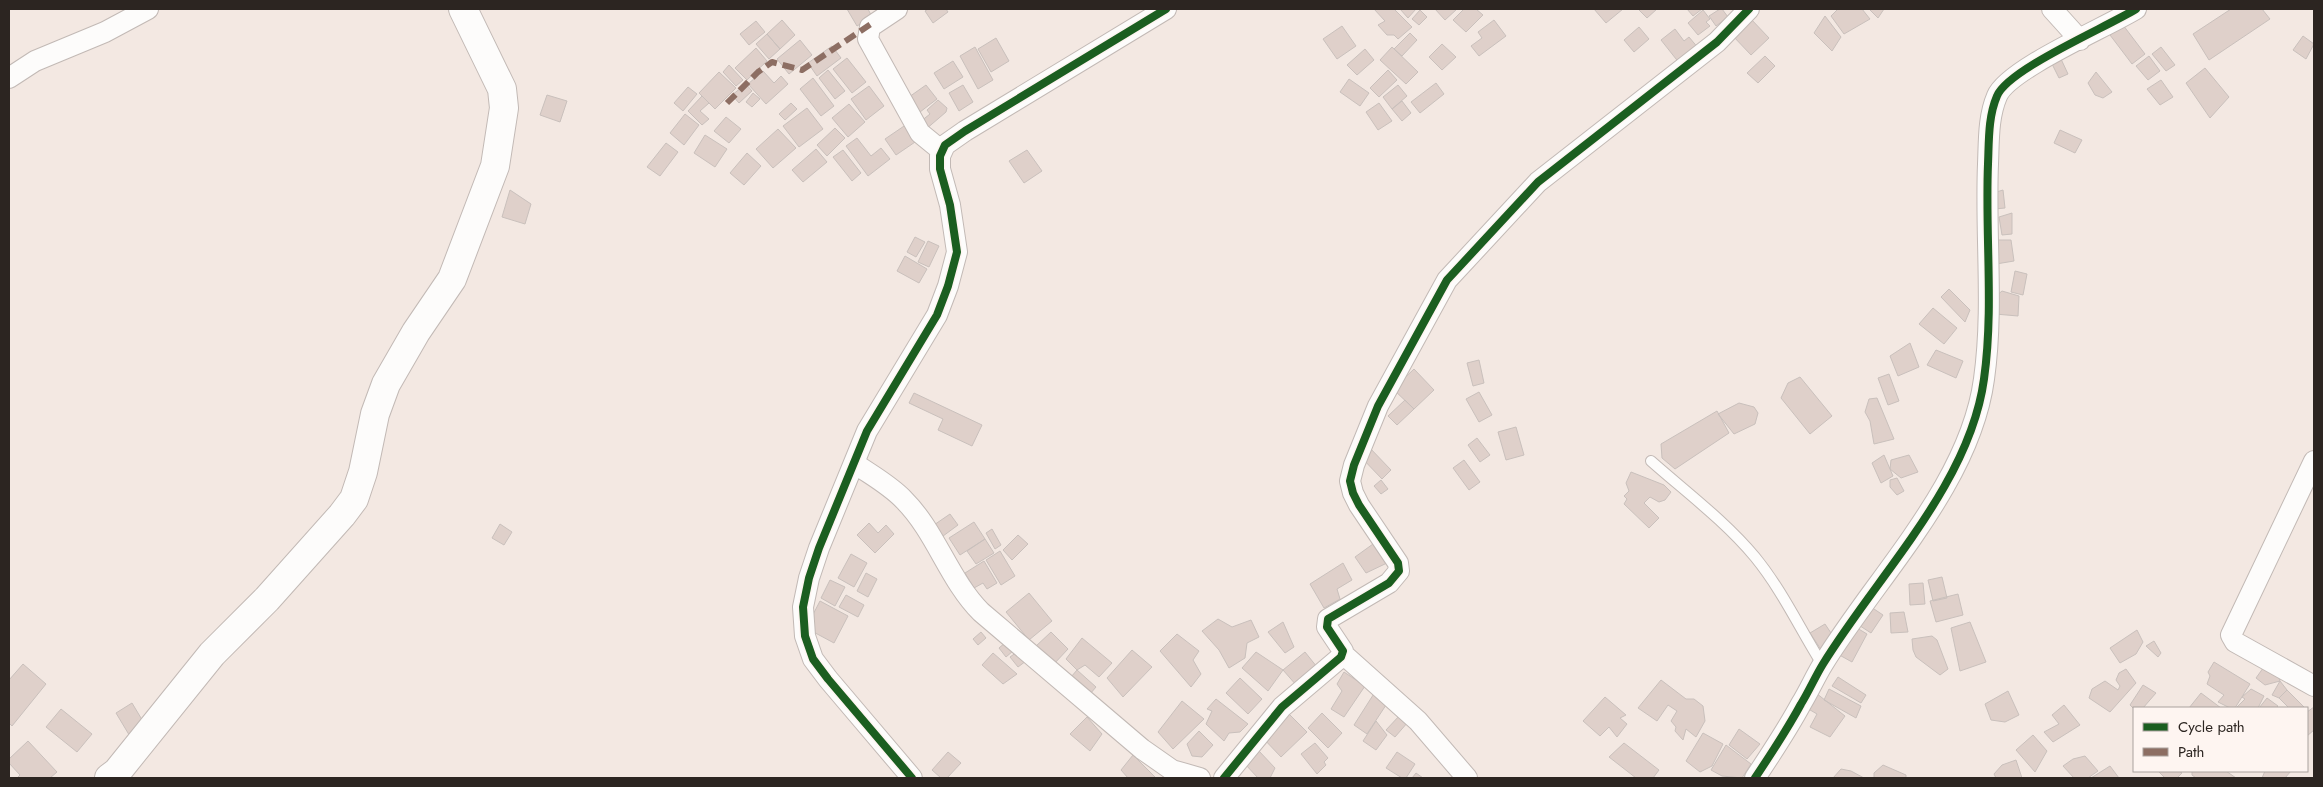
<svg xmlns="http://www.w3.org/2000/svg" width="2323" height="787" viewBox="0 0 2323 787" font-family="Jost,sans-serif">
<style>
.building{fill:#dfd0ca;stroke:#c9c0bc}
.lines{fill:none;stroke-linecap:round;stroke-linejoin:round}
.lane-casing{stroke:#c2b9b5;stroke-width:12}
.street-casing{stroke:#c2b9b5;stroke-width:22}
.secondary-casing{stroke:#c2b9b5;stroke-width:30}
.lane{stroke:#fdfcfb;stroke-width:10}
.street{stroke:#fdfcfb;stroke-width:20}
.secondary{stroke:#fdfcfb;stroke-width:28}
.quiet{stroke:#8d6e63;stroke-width:6;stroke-dasharray:12 6;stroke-linecap:butt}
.cycleway-casing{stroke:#fef5f1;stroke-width:11}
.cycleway{stroke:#1b5e20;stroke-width:8}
</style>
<rect width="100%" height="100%" fill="#f3e8e2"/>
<!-- building -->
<path class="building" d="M847,9H868L872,17L857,26Z
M928,9H946L948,12L933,23L925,11Z
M1374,9H1394L1412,27L1398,39L1394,35H1387L1378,25L1385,21Z
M1400,9H1416L1408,18Z
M1435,9H1457L1445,20Z
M1464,9H1476L1483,15L1466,32L1453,20Z
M1594,9H1623L1606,23Z
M1638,9H1657L1647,18Z
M1687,9H1702L1693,16Z
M1720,9H1722L1728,17L1716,26L1709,16Z
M1838,9H1862L1870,19L1844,34L1831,16Z
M1869,9H1884L1878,18Z
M2231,9H2262L2270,19L2209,60L2193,34Z
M1420,10L1427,17L1419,25L1412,19Z
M1703,10L1710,19L1706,22L1710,26L1698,35L1688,23Z
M1825,16L1841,37L1832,51L1814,33Z
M1750,18L1769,38L1751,55L1732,35Z
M782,20L795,35L780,49L767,34Z
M1494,20L1506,36L1479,56L1471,46L1482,38L1478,32Z
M756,21L765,32L749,45L740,34Z
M2123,25L2145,54L2132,64L2110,35Z
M1342,26L1356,46L1337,59L1323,39Z
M1639,27L1649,39L1634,52L1624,40Z
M1675,29L1684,41L1689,37L1699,49L1680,64L1661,40Z
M1410,33L1417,40L1402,56L1394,49Z
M767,34L780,49L769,59L756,44Z
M2303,36L2314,44L2306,59L2293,50Z
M996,38L1009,61L991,72L978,49Z
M800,40L812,55L789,74L777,59Z
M1442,44L1456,57L1442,70L1429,57Z
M832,46L841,58L817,76L808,63Z
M975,47L993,80L978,89L960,56Z
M1392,47L1418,72L1406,84L1380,60Z
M2161,47L2175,65L2166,71L2152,54Z
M756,48L767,61L747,80L735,68Z
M1365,49L1374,60L1357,75L1347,65Z
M1765,56L1775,66L1758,83L1747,73Z
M2149,56L2160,71L2148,80L2136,66Z
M847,58L866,82L852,93L833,69Z
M2061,59L2068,74L2059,78L2052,64Z
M953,61L963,77L944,89L934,73Z
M729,65L743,80L736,86L723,72Z
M2205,68L2229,97L2210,118L2186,83Z
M828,70L845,91L835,99L819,78Z
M1388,70L1397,80L1379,97L1370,88Z
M763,71L774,83L781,76L788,84L766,104L748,84Z
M719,72L736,88L715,109L699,93Z
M2096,72L2112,92L2103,98L2095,95L2088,83Z
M813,78L834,106L821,116L800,89Z
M1349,79L1369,93L1360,106L1340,92Z
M2161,80L2173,97L2160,105L2147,89Z
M1436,83L1444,94L1420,113L1411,102Z
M746,84L752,91L739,103L732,95Z
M926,85L937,99L920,112L909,97Z
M963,85L973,102L959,111L949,93Z
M1398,85L1407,96L1392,109L1383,97Z
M869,86L884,106L866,120L851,99Z
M688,87L697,94L683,111L674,103Z
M753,93L760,99L752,107L746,102Z
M547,95L567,101L560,122L540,115Z
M702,96L709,103L700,111L709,119L702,125L688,111Z
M938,100L947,108L946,112L925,130L920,122L930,114L927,110Z
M1402,101L1411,113L1402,121L1392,109Z
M791,103L797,109L785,120L779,114Z
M1379,103L1392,121L1378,130L1366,112Z
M849,104L865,122L848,137L832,118Z
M807,108L823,129L799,147L783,126Z
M685,114L699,125L684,145L670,133Z
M726,117L741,129L729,143L714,131Z
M910,122L921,138L896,155L885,139Z
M835,128L845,138L827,156L817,145Z
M778,129L796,148L773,168L756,149Z
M2060,130L2082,140L2075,153L2054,143Z
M705,135L727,149L715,167L694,153Z
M857,138L871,156L881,148L890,159L868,176L846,146Z
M666,143L678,152L660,176L647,167Z
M816,149L827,162L803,182L792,170Z
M843,150L861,173L852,181L833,157Z
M1027,150L1042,171L1024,183L1009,161Z
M747,153L761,166L744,185L730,173Z
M510,190L531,204L525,224L502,217Z
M2003,190L2005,208L1994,209L1993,193Z
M2012,213V234L2002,235L1999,217Z
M915,237L925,242L916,257L907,252Z
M1995,240H2011L2014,261L1996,264Z
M928,241L939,246L929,267L918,262Z
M905,256L927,269L919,283L897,271Z
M2015,271L2027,274L2023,295L2011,292Z
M1949,289L1970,310L1965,322L1941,297Z
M2002,291L2019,296L2018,316L1995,314L1996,296Z
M1933,308L1957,328L1944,344L1919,324Z
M1910,343L1919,367L1898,376L1890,356Z
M1936,350L1963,361L1956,378L1927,365Z
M1479,360L1484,383L1473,386L1467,363Z
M1414,369L1434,390L1414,409L1393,389Z
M1889,374L1899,401L1888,405L1878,378Z
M1800,377L1832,416L1810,434L1781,398L1788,383Z
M1479,392L1492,415L1479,422L1466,399Z
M914,393L982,425L972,446L938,430L943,419L909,403Z
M1877,398L1894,439L1874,444L1870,421L1865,412L1869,399Z
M1405,400L1414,409L1397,425L1388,416Z
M1739,403L1754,407L1758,413L1755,424L1734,434L1718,414Z
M1717,411L1729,433L1675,469L1662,458L1661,444Z
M1516,427L1524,455L1506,460L1498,432Z
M1477,438L1490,455L1480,462L1468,445Z
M1368,446L1391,470L1382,479L1359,455Z
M1884,455L1893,476L1881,483L1872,463Z
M1909,455L1918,472L1901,478L1890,469L1891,460Z
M1464,460L1480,482L1469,490L1453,468Z
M1631,472L1664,485L1671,492L1665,500L1659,502L1650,497L1644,503L1659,518L1649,528L1624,504L1627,499L1624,496L1629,491L1626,483Z
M1897,478L1904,491L1897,495L1890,487V480Z
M1381,480L1388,489L1381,494L1374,486Z
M950,514L958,525L939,539L931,527Z
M974,522L985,539L960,555L949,538Z
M869,523L878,533L886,525L894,534L875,553L857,535Z
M500,524L512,532L504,545L492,538Z
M992,529L1001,545L995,549L986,533Z
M1018,535L1028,544L1012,560L1003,550Z
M985,539L994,553L976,564L967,551Z
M1373,544L1387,563L1366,573L1355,557Z
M1000,551L1015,576L1001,585L986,560Z
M851,554L867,563L854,587L838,578Z
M984,561L997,583L987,589L983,583L974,588L965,573Z
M1343,563L1352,580L1337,589L1340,599L1324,608L1310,584Z
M866,573L877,579L868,597L857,591Z
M1942,577L1947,598L1933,601L1928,580Z
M830,580L845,587L835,606L821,598Z
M1923,583L1925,604L1910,605L1909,584Z
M1029,593L1052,621L1029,640L1006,612Z
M1958,594L1963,615L1936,622L1930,601Z
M846,595L864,605L858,617L839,607Z
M820,601L848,616L834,643L806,628Z
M1868,605L1883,615L1871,633L1854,622Z
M1904,612L1908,632L1891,633L1890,613Z
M1218,619L1232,627L1251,620L1259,637L1247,643L1245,658L1229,668L1219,650L1202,631Z
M1283,622L1294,647L1285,653L1268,632Z
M1970,622L1986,662L1960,671L1951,628Z
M1825,624L1833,636L1822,651L1810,633Z
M1852,625L1867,634L1852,662L1834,652Z
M2137,630L2143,642L2136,654L2120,663L2110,648Z
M981,632L986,638L978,645L973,639Z
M1051,632L1068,649L1053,665L1035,647Z
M1177,634L1199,651L1193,660L1201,674L1191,687L1160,651Z
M1932,636L1937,640L1948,669L1940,675L1916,657L1913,650L1912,639Z
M1082,638L1112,663L1099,677L1085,665L1077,670L1066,659Z
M2154,641L2161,653L2158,657L2146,646Z
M1006,642L1013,651L1006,657L999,648Z
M1132,650L1152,667L1123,697L1107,678Z
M1017,652L1026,661L1018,667L1010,657Z
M1256,652L1283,670L1268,691L1242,668Z
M1305,652L1317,667L1297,686L1283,670Z
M993,653L1017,674L1003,684L982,665Z
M2214,662L2250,684L2235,708H2230L2218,702L2224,695L2207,684L2210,676L2208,672Z
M23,664L46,684L12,726L9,723V680Z
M2266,664L2277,673L2280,681L2265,685L2256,678Z
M2126,669L2136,683L2110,712L2089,698L2092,689L2105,681L2118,690L2120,686L2116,680L2119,673Z
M1077,670L1096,687L1084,701L1065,684Z
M1344,672L1365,686L1344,717L1331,709L1342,691L1337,684Z
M1838,677L1866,695L1861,703L1832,686Z
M1240,678L1262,699L1248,714L1226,693Z
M1661,680L1686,699H1694L1703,706L1705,721L1696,737L1686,729L1683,740L1675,731L1676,727L1671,721L1677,711L1668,705L1657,721L1638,708Z
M2280,681L2287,690L2279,698L2272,695Z
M2143,685L2156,693L2143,708L2134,709L2130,705Z
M1829,689L1861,706L1856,718L1824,700Z
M2251,689L2264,696L2258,708H2236L2245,699L2242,697Z
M2287,690L2305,708H2289L2279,698Z
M2008,691L2019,715L2005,722L1991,720L1985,704Z
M1375,692L1388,702L1367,734L1354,725Z
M1816,693L1845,716L1830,737L1810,727L1817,714L1805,707Z
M2201,693L2221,708H2189Z
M1605,697L1626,715L1620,718L1627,724L1617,737L1609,727L1600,736L1583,721Z
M2267,698L2278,706L2276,708H2259Z
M1216,699L1248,724L1240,732L1229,733L1224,741L1206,724L1212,711L1207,709Z
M1182,701L1204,719L1173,749L1158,732Z
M132,703L147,728L131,738L116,713Z
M2064,705L2080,725L2053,742L2044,732L2059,724L2052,715Z
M2314,707V730L2307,736V712Z
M61,709L92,734L77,752L46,727Z
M1286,711L1307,732L1281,757L1261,736Z
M1322,713L1342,733L1328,748L1308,728Z
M1400,715L1408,722L1395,737L1386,730Z
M1087,717L1102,734L1090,751L1070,734Z
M1376,721L1387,735L1376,750L1363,741Z
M1739,729L1760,744L1747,759L1729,745Z
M1199,731L1213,745L1202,757L1192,756L1187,744Z
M1703,733L1723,744L1712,766L1700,772L1686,761Z
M2033,735L2047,751L2035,772L2016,750Z
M28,741L57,772L50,778H17L20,775L9,763V759Z
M1315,743L1328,758L1324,762L1326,765L1317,774L1301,754Z
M1624,743L1659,770L1653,778H1636L1609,757Z
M1726,745L1751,764L1742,778L1722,776L1711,770Z
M1259,751L1275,768L1270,778H1258L1245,764Z
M948,752L961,763L947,778H941L932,770Z
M1397,752L1415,764L1406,778H1402L1386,768Z
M1133,755L1156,778H1128L1121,770Z
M2085,756L2098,771L2088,778H2074L2063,766L2073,759Z
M2016,760L2022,778H1996L1994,774L2002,765Z
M1883,765L1906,775V778H1874V773Z
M2110,766L2119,778H2091Z
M1841,769L1851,771L1864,778H1833Z
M2158,771H2179L2182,773L2177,778H2165Z
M2192,771H2226L2236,778H2196L2192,775Z
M2265,771H2291L2285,778H2262Z
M1416,773L1423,778H1412Z"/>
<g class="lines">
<defs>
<path id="lane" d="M1651,461C1686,492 1725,521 1755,557C1782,590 1800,629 1822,664"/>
<path id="street" d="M897,9L870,27L868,39L920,133L942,151
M2052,9L2080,40
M9,78L35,61L105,32L148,9
M2314,461L2231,635L2235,642L2314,686
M854,463C871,475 890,485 904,500C936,532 949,580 981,612L1142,749L1172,770L1200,778
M1343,654L1418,721L1467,778
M912,778L828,679L813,659L805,636L803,607L809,578L819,548L867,431L937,315L948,286L957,252L950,205L940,169V156L945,145L965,131L1166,9
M1224,778L1282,707L1341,657L1343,651L1327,627L1328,619L1389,583L1399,571L1398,563L1359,505L1353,493L1350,481L1354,465L1378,406L1447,280L1538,182L1717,42L1749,9
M1755,778C1771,754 1787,730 1801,704C1809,691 1815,677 1823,664C1877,576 1970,484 1984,379C1994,308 1985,235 1988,164C1989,141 1988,117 1997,96C2008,69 2107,27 2136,9"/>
<path id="secondary" d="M109,778L117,772L212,654L267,599L342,515L354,499L363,472L375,414L386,384L416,332L452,279L495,166L504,108L502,89L463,9"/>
</defs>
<!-- lane casing -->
<use href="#lane" class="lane-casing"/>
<!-- street casing -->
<use href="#street" class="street-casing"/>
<!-- secondary casing -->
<use href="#secondary" class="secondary-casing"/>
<!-- lane -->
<use href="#lane" class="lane"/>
<!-- street -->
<use href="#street" class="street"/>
<!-- secondary -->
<use href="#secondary" class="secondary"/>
<!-- quiet -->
<path class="quiet" d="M727,103L758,72L772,62L802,70L874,22"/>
<defs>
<path id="cycleway" d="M912,778L828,679L813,659L805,636L803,607L809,578L819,548L867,431L937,315L948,286L957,252L950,205L940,169V156L945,145L965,131L1166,9
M1224,778L1282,707L1341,657L1343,651L1327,627L1328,619L1389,583L1399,571L1398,563L1359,505L1353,493L1350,481L1354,465L1378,406L1447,280L1538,182L1717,42L1749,9
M1755,778C1771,754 1787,730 1801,704C1809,691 1815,677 1823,664C1877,576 1970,484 1984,379C1994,308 1985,235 1988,164C1989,141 1988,117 1997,96C2008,69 2107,27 2136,9"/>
</defs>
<!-- cycleway casing -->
<use href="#cycleway" class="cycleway-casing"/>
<!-- cycleway -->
<use href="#cycleway" class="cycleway"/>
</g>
<!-- border -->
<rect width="2323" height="787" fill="none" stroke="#2c2521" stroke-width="20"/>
<!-- legend -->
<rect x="2133" y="707" width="175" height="65" fill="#fef5f1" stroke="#aaa29e"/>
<rect x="2143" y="723" width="25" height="8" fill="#1b5e20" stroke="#aaa29e"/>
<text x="2178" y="732" font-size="15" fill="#2c2521">Cycle path</text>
<rect x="2143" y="748" width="25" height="8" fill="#8d6e63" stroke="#aaa29e"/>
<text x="2178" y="757" font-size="15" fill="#2c2521">Path</text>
</svg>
